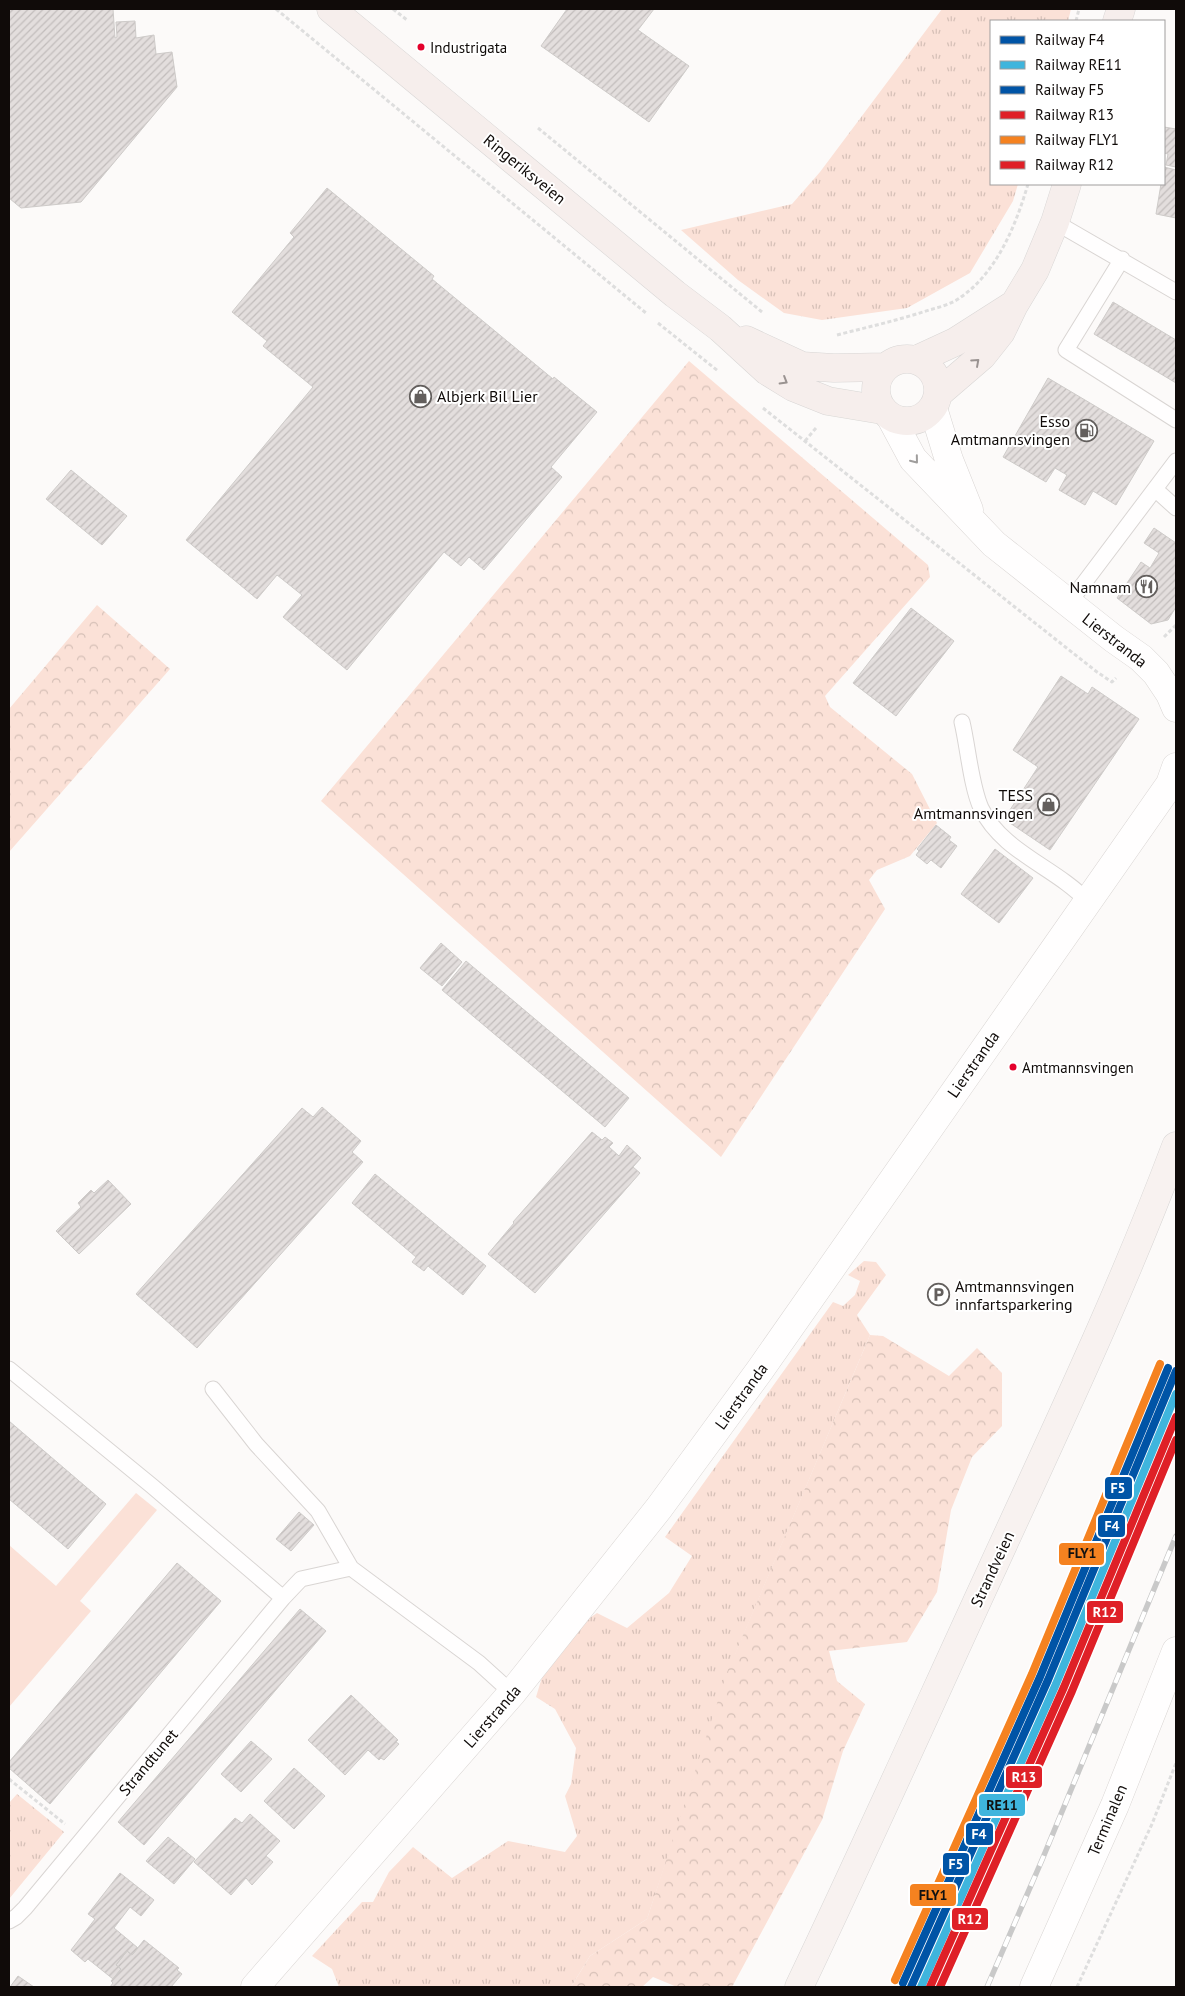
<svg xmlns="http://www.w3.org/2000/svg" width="1185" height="1996" viewBox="0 0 1185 1996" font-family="'PT Sans',sans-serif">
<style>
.grass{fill:url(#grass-tufts)}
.forest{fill:url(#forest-crowns)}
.park{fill:#fbe1d7}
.building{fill:url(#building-hatch);stroke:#cecbc9}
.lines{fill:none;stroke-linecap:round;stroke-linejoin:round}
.service-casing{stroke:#d9d5d3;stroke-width:17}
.minor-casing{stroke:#d9d5d3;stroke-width:29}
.primary-casing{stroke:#d8d6d5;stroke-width:29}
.trunk-casing{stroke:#d8d6d5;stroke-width:29}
.path{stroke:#dedede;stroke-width:3;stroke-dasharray:4 2.5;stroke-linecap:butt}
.service{stroke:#fffefe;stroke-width:15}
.minor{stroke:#fffefe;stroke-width:28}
.primary{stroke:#f8f2f0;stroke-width:28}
.trunk{stroke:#f6eeec;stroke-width:28}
.rail-casing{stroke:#c9c9c9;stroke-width:5.5}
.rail{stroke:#fff;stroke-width:4;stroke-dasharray:11;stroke-linecap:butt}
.rail-1-casing{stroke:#fff;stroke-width:11}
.rail-2-casing{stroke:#fff;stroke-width:11}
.rail-3-casing{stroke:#fff;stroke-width:11}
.rail-4-casing{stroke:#fff;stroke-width:11}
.rail-5-casing{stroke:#fff;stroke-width:11}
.rail-6-casing{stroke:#fff;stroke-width:11}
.rail-1{stroke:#0054a6;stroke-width:8}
.rail-2{stroke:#3fb5dd;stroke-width:8}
.rail-3{stroke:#0054a6;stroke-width:8}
.rail-4{stroke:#df2027;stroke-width:8}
.rail-5{stroke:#f58220;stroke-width:8}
.rail-6{stroke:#df2027;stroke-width:8}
.oneway{stroke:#9a9391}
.oneway2{stroke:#9f9d9c}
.bus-dot{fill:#e4002b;stroke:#fff;stroke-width:2}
.labels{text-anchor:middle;stroke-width:4;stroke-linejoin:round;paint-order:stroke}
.bus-label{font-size:15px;fill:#100b09;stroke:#fff;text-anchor:start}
.street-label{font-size:16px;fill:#100b09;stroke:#fff}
.poi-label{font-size:16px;fill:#100b09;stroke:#fff;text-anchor:end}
.line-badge{stroke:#fff;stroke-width:2}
.badge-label{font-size:14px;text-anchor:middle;font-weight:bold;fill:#fff}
.pale-badge-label{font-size:14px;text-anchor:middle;font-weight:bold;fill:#111}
</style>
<defs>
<pattern id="grass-tufts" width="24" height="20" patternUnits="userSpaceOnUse" patternTransform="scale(1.25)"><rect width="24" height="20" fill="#fbe1d7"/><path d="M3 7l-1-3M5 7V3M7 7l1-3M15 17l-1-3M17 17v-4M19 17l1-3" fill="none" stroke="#d6c0b7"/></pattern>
<pattern id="forest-crowns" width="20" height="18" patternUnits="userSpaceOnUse" patternTransform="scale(1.25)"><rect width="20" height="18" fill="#fbe1d7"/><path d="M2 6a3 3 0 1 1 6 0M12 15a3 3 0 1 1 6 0" fill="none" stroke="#d6c0b7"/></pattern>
<pattern id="building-hatch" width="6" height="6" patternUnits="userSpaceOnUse" patternTransform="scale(1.25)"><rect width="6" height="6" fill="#e3dedd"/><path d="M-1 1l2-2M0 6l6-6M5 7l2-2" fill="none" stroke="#c2bdbc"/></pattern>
</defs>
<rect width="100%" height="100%" fill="#fcfaf9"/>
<!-- grass -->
<path class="grass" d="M942,9H1071L1068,21H991V184H1018L1013,201L970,273L907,308L822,320L784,313L738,280L681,230L792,204L820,172Z
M864,1261L876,1262L886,1275L857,1315L870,1335L735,1655L647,1919L590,1956L571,1987H339L332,1969L312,1956L362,1902H373L389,1872L413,1847L452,1878L508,1841L565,1852L577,1836L565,1796L571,1784L576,1748L555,1709L536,1697L547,1661L576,1627L597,1613L627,1628L669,1593L692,1556L665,1537L833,1302L843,1306L855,1295L860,1281L848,1275Z
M17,1794L64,1832L9,1899V1803Z"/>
<!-- forest -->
<path class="forest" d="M689,361L928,565L930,577L825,696L830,707L912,774L937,823L910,856L877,870L869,880L885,909L721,1157L321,801Z
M97,605L170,669L9,852V709Z
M870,1335L883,1336L949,1376L977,1348L1002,1373V1426L972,1457L951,1510L937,1592L907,1642L829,1651L837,1681L865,1704L843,1751L822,1820L732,1987H677L653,1977L642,1987H571L590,1956L647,1919L734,1651L735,1654Z"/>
<!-- park -->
<path class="park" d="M136,1493L157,1510L80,1601L91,1611L9,1707V1545L56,1586Z"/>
<!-- building -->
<path class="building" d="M9,9H113L115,38L117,37L116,22L135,21L136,38L154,35L156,54L172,52L177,87L81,202L21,208L9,198Z
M567,9H654L638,30L689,66L649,122L541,46Z
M1164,127L1176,129V167L1166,165L1168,154L1164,153Z
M1164,167L1176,170V218L1156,214L1161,184H1164Z
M327,188L434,276L432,279L553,379L554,377L597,412L551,467L562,477L484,570L469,557L461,566L444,552L347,670L283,617L302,595L277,575L257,599L186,540L313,387L263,346L267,341L232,312L294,237L290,233Z
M1113,302L1176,340V383L1094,334Z
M1048,378L1154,441L1116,505L1093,491L1085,505L1059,490L1067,475L1055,468L1046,482L1003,457Z
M71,470L127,516L102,545L46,499Z
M1154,528L1176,543V607L1168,620L1151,624L1117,598L1141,562L1150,568L1159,553L1144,543Z
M911,608L954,641L896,716L853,683Z
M1061,676L1088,694L1092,687L1139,719L1050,850L1004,819L1038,767L1013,750Z
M936,825L951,837L949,840L957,846L941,868L931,860L927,864L916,855L919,851L917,849Z
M995,849L1033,878L999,923L961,894Z
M441,943L462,962L442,986L420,968Z
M466,961L629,1098L605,1127L442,990Z
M322,1107L361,1141L352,1152L363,1162L197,1348L136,1294L302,1108L313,1117Z
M592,1132L602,1140L605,1137L613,1143L609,1147L619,1156L627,1145L641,1158L633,1167L640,1173L535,1293L488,1254L514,1223L513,1222Z
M375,1174L486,1266L463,1295L428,1266L424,1271L412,1262L416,1257L352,1203Z
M108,1180L131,1204L79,1254L56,1231L81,1207L78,1203L91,1190L94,1193Z
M9,1421L106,1504L68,1549L9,1499Z
M299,1512L314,1525L291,1551L276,1539Z
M177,1563L221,1601L50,1804L9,1768V1762Z
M300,1609L326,1631L144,1845L118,1822Z
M351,1695L398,1740L396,1742L399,1744L384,1760L381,1758L379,1760L368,1750L345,1775L308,1740Z
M251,1741L272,1759L241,1792L221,1774Z
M294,1768L325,1796L294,1829L264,1801Z
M250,1814L280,1841L266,1856L273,1862L252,1885L246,1878L231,1895L194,1862L235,1818L242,1823Z
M168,1837L195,1859L174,1884L146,1861Z
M120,1873L154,1900L141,1916L130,1907L114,1928L138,1948L132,1955L127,1951L116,1965L121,1969L113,1979L88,1959L85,1962L71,1950L95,1919L88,1914Z
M144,1940L179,1968L177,1970L182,1974L171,1987H110L113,1983L111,1981L121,1969L116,1965L127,1951L132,1955Z
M18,1976L34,1987H10Z"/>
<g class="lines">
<defs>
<path id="service" d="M1055,222L1176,292
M1122,259L1066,350L1176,420
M1155,489L1176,508
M1069,603L1176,461
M962,722C968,747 971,786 981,808C1002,852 1055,867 1087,901
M9,1369L152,1486L283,1598
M213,1389L256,1444L318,1511L351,1568
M9,1921L16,1917L25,1908L283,1598L301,1579L351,1568L479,1663L512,1693"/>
<path id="minor" d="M933,408L949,460L969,510
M891,418L913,459L994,544L1114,639L1141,658L1156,673L1170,694L1176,708
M255,1987L512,1693L659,1508L760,1370L1170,784L1176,767
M1034,1987L1115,1805L1176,1651"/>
<path id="primary" d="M799,1987C865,1849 927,1710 991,1571C1055,1431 1122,1290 1176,1146"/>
<path id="trunk" d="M331,9L675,294L720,328L767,371L793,387L828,401L882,410
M1117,21L1121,9
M746,340L802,366L834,368L886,367
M876 390a31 31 0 1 1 62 0a31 31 0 1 1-62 0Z
M916,360L955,342L1013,305
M939,393L982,356L1001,332L1014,305L1035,270L1055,222L1067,184"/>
</defs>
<!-- service casing -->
<use href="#service" class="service-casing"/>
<!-- minor casing -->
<use href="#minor" class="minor-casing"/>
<!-- primary casing -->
<use href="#primary" class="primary-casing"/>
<!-- trunk casing -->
<use href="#trunk" class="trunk-casing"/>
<!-- path -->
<path class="path" d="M276,9L646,313
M393,9L407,20
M1076,21L1079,9
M538,128L762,312
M658,323L718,371
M837,335C868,327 899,320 929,310C940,307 952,304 961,297C997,272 1016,225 1028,184
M763,408L1097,672L1112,682L1116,678
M805,441L816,428
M1164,637L1176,625
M9,1779L65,1824
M1077,1987L1152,1824L1176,1763"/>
<!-- service -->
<use href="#service" class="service"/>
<!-- minor -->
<use href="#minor" class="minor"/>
<!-- primary -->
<use href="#primary" class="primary"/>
<!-- trunk -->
<use href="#trunk" class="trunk"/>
<defs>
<path id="rail" d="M987,1987L1042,1860L1176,1536"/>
</defs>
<!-- rail casing -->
<use href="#rail" class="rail-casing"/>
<!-- rail -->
<use href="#rail" class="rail"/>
<defs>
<path id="rail-1" d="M911,1987L1048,1680L1176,1371"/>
<path id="rail-2" d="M921,1987L1056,1684L1176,1394"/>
<path id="rail-3" d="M903,1983L1040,1677L1168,1368"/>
<path id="rail-4" d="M930,1987L1064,1687L1176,1417"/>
<path id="rail-5" d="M895,1980L1032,1674L1160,1364"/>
<path id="rail-6" d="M940,1987L1072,1691L1176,1440"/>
</defs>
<!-- rail-1 casing -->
<use href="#rail-1" class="rail-1-casing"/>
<!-- rail-2 casing -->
<use href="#rail-2" class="rail-2-casing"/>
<!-- rail-3 casing -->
<use href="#rail-3" class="rail-3-casing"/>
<!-- rail-4 casing -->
<use href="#rail-4" class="rail-4-casing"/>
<!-- rail-5 casing -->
<use href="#rail-5" class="rail-5-casing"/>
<!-- rail-6 casing -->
<use href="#rail-6" class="rail-6-casing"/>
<!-- rail-1 -->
<use href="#rail-1" class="rail-1"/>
<!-- rail-2 -->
<use href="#rail-2" class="rail-2"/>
<!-- rail-3 -->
<use href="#rail-3" class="rail-3"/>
<!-- rail-4 -->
<use href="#rail-4" class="rail-4"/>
<!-- rail-5 -->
<use href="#rail-5" class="rail-5"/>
<!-- rail-6 -->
<use href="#rail-6" class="rail-6"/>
</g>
<!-- one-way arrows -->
<defs><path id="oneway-chevron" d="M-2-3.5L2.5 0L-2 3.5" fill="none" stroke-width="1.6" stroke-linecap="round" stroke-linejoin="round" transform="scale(1.25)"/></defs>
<g class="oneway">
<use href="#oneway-chevron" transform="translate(976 362) rotate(-42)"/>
<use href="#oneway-chevron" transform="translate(784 381) rotate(31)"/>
</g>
<use class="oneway2" href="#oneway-chevron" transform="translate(915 460) rotate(51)"/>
<!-- icons -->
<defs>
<symbol id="shop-ring" viewBox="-11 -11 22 22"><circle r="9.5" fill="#fff" stroke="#635f5d" stroke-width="1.5"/><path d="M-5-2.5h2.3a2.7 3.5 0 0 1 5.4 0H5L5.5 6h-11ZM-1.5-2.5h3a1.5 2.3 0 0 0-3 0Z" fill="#635f5d"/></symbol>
<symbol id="fuel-ring" viewBox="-11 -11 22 22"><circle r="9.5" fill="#fff" stroke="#635f5d" stroke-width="1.5"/><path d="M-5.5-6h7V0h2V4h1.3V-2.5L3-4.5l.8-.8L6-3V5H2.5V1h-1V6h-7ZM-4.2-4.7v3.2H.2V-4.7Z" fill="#635f5d"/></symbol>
<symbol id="restaurant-ring" viewBox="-11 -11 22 22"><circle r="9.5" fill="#fff" stroke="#635f5d" stroke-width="1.5"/><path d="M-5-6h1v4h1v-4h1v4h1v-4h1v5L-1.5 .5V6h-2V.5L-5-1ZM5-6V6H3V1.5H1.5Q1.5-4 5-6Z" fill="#635f5d"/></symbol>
<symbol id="parking-ring" viewBox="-11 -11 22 22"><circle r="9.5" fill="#fff" stroke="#635f5d" stroke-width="1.5"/><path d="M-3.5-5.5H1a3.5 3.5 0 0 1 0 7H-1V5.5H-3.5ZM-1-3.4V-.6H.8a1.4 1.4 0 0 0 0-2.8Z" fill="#635f5d"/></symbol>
</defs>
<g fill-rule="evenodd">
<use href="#shop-ring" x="408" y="384" width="25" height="25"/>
<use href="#fuel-ring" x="1074" y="418" width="25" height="25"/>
<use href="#restaurant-ring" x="1134" y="574" width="25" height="25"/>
<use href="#shop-ring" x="1036" y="792" width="25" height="25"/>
<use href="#parking-ring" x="926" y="1282" width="25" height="25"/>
</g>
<!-- markers -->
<g class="bus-dot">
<circle cx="421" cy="47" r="4.5"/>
<circle cx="1013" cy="1067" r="4.5"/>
</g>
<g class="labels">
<!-- bus labels -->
<g class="bus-label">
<text x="430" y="53">Industrigata</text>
<text x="1022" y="1073">Amtmannsvingen</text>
</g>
<!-- street labels -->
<g class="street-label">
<text transform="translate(525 169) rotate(39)" y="6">Ringeriksveien</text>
<text transform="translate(1115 640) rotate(38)" y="6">Lierstranda</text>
<text transform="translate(973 1064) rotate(-55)" y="6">Lierstranda</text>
<text transform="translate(741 1396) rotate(-54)" y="6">Lierstranda</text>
<text transform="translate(992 1569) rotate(-65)" y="6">Strandveien</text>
<text transform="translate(492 1716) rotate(-49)" y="6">Lierstranda</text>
<text transform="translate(148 1762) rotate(-50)" y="6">Strandtunet</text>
<text transform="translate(1107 1820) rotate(-67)" y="6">Terminalen</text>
</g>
<!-- poi labels -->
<g class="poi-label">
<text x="437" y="402" text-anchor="start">Albjerk Bil Lier</text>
<text x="1070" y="427">Esso<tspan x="1070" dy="18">Amtmannsvingen</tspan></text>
<text x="1131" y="593">Namnam</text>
<text x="1033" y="801">TESS<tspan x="1033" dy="18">Amtmannsvingen</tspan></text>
<text x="955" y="1292" text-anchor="start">Amtmannsvingen<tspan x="955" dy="18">innfartsparkering</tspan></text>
</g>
</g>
<g class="line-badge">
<rect x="1104" y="1476" width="29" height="24" rx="5" fill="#0054a6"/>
<rect x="1097" y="1514" width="29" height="24" rx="5" fill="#0054a6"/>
<rect x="1058" y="1542" width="47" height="24" rx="5" fill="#f58220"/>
<rect x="1086" y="1600" width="38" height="24" rx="5" fill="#df2027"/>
<rect x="1005" y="1765" width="38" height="24" rx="5" fill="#df2027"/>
<rect x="978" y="1793" width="48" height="24" rx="5" fill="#3fb5dd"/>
<rect x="965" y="1822" width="29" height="24" rx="5" fill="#0054a6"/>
<rect x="942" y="1852" width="28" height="24" rx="5" fill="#0054a6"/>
<rect x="909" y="1883" width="48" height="24" rx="5" fill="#f58220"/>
<rect x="951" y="1907" width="38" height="24" rx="5" fill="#df2027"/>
</g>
<g class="badge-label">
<text x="1118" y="1493">F5</text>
<text x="1112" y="1531">F4</text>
<text x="1105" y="1617">R12</text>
<text x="1024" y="1782">R13</text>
<text x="979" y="1839">F4</text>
<text x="956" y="1869">F5</text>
<text x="970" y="1924">R12</text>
</g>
<g class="pale-badge-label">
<text x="1082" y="1558">FLY1</text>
<text x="1002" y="1810">RE11</text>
<text x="933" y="1900">FLY1</text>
</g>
<!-- border -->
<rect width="1185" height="1996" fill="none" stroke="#100b09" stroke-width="20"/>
<!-- legend -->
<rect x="990" y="20" width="175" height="165" fill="#ffffff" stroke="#9f9d9d"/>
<rect x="1000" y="36" width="25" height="8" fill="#0054a6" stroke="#9f9d9d"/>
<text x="1035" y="45" font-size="15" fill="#100b09">Railway F4</text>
<rect x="1000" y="61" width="25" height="8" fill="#3fb5dd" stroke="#9f9d9d"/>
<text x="1035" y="70" font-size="15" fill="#100b09">Railway RE11</text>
<rect x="1000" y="86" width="25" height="8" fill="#0054a6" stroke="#9f9d9d"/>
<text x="1035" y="95" font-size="15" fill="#100b09">Railway F5</text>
<rect x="1000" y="111" width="25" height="8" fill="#df2027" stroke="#9f9d9d"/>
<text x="1035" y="120" font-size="15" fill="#100b09">Railway R13</text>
<rect x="1000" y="136" width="25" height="8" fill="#f58220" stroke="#9f9d9d"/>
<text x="1035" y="145" font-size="15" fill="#100b09">Railway FLY1</text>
<rect x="1000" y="161" width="25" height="8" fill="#df2027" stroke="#9f9d9d"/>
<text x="1035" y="170" font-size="15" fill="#100b09">Railway R12</text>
</svg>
